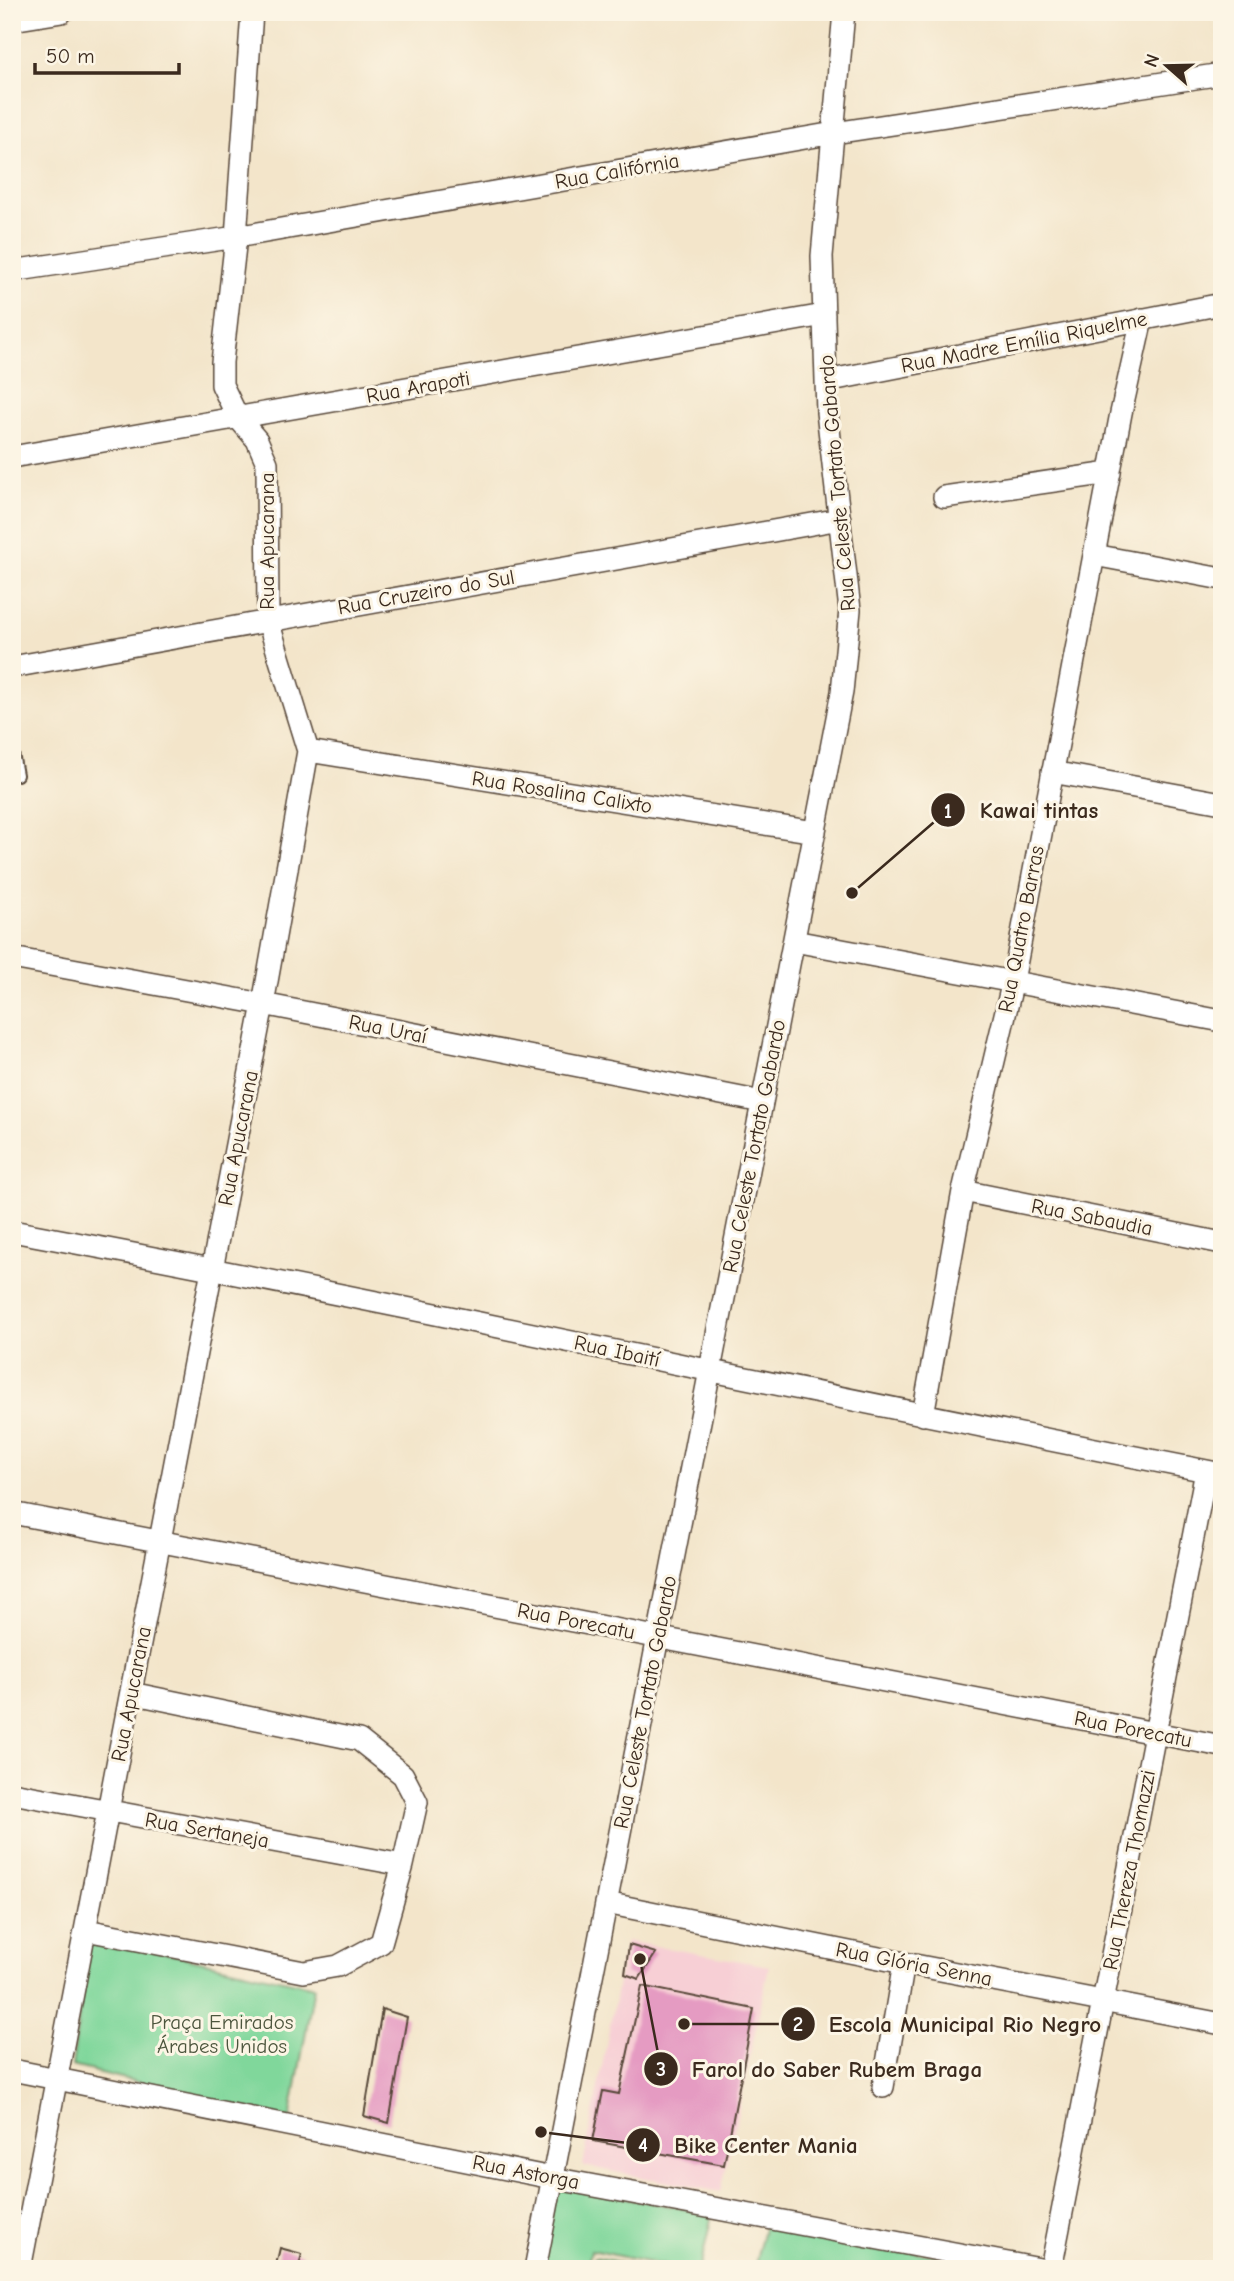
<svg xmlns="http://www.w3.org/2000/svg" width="1234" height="2281" viewBox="0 0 1234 2281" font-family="'Comic Neue',sans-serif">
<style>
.built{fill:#f7cfd5}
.green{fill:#80d79b;stroke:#5e805c;stroke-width:2}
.building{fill:#e59bc2}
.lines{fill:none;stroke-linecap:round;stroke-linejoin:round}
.lane-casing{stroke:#574638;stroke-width:14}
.street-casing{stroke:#574638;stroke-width:24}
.lane{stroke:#fff;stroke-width:10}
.street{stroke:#fff;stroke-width:21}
.labels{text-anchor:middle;stroke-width:6;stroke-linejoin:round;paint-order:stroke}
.street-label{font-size:21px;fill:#3b2a1e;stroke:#fcf5e5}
.park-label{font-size:21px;fill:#4c553d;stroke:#fcf5e5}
.leader{fill:none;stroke:#3b2a1e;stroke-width:2.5}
.callout-dot{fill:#3b2a1e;stroke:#fcf5e5;stroke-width:2.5}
.mark-label{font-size:21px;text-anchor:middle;font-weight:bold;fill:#fff}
.callout-label{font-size:23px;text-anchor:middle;font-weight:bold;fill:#3b2a1e;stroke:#fcf5e5;stroke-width:6;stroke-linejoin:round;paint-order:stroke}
</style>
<rect width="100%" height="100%" fill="#fcf5e5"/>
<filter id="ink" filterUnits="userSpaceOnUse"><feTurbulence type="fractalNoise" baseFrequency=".0143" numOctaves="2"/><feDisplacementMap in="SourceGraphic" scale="14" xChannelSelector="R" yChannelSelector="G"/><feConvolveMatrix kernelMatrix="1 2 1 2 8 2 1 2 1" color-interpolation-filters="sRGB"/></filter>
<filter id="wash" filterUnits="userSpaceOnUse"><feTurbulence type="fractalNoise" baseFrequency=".00686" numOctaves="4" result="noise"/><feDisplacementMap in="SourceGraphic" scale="28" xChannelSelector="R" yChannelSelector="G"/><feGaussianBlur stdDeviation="1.57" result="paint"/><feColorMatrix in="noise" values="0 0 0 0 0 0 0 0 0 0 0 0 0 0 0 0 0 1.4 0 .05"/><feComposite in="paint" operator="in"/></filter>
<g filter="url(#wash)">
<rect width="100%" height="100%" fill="#f3e5ca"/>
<!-- built -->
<path class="built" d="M626,1941L769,1966L721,2192L583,2166Z"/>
<!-- green -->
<path class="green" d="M90,1936L314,1987L290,2119L72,2066Z
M557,2185L712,2214L700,2269H680L591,2250L587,2269H541Z
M765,2224L1006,2269H754Z
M595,2257L654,2269H593Z"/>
<g id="blocks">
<!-- building -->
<path class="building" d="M629,1945L656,1953L639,1979L625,1974Z
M642,1986L754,2009L724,2165L593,2141L603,2091L619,2094Z
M382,2009L407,2017L389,2123L364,2116Z
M280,2248L302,2254L298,2269H275Z"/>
</g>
</g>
<g filter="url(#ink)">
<use href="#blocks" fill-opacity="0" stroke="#574638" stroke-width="2"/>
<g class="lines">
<defs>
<path id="lane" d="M12,748L17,775"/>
<path id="street" d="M12,20L62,12
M12,271L236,237L834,133L1222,74
M826,381L1222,304
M12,457L824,315
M944,497L1110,473
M1094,555L1222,579
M12,667L840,519
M308,751L815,832
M1052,772L1222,803
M794,941L1222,1021
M12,958L263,1004L762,1102
M963,1191L1222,1243
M12,1231C417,1306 818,1396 1222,1474
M923,1415L963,1191L1013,981L1121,413L1142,319
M12,1513L1222,1746
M12,1793L403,1865
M606,1903L904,1963L1222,2024
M86,1930L304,1972L338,1966L381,1943L403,1865L417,1802L403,1775L359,1740L131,1693
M12,2070L552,2178L1040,2269
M883,2087L904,1963
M20,2269L263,1004L308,751L268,621L267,463L257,440L238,418L222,385V362L236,237L252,12
M535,2269L842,692L850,610L827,412L822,256L844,12
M1051,2269L1206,1471"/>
</defs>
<!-- lane casing -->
<use href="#lane" class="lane-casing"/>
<!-- street casing -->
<use href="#street" class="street-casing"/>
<!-- lane -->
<use href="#lane" class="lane"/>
<!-- street -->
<use href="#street" class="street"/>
</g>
</g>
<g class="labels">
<!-- street labels -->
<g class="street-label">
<text transform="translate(617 171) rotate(-10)" y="7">Rua Califórnia</text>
<text transform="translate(1024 342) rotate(-11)" y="7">Rua Madre Emília Riquelme</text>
<text transform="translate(418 387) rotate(-10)" y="7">Rua Arapoti</text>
<text transform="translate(837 483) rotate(-95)" y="7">Rua Celeste Tortato Gabardo</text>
<text transform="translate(267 541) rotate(-90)" y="7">Rua Apucarana</text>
<text transform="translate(426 592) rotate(-10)" y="7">Rua Cruzeiro do Sul</text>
<text transform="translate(562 792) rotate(9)" y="7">Rua Rosalina Calixto</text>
<text transform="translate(1021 929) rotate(-79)" y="7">Rua Quatro Barras</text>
<text transform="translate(388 1029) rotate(11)" y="7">Rua Uraí</text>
<text transform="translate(238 1138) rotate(-79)" y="7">Rua Apucarana</text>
<text transform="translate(754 1146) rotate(-79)" y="7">Rua Celeste Tortato Gabardo</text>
<text transform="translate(1092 1217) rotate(11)" y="7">Rua Sabaudia</text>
<text transform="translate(617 1351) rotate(12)" y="7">Rua Ibaití</text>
<text transform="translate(576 1621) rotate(11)" y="7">Rua Porecatu</text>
<text transform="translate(131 1694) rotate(-79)" y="7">Rua Apucarana</text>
<text transform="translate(645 1702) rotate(-79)" y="7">Rua Celeste Tortato Gabardo</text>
<text transform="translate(1133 1729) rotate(11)" y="7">Rua Porecatu</text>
<text transform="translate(207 1830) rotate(10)" y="7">Rua Sertaneja</text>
<text transform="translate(1129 1870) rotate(-79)" y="7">Rua Thereza Thomazzi</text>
<text transform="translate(914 1964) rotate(11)" y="7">Rua Glória Senna</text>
<text transform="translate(526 2172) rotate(11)" y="7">Rua Astorga</text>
</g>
<!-- park labels -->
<g class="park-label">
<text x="222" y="2029">Praça Emirados<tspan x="222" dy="24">Árabes Unidos</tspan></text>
</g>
</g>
<!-- callouts -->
<path class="leader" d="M852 893L948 810M684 2024L798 2024M640 1959L661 2069M541 2132L643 2145"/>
<g class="callout-dot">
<circle cx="852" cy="893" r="7"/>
<circle cx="684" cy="2024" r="7"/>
<circle cx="640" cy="1959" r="7"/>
<circle cx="541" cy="2132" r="7"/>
<circle cx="948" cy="810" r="18"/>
<circle cx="798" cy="2024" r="18"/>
<circle cx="661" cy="2069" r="18"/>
<circle cx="643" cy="2145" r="18"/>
</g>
<g class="mark-label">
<text x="948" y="818">1</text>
<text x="798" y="2031">2</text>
<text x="661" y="2076">3</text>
<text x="643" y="2152">4</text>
</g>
<g class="callout-label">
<text x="1039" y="818">Kawai tintas</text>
<text x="965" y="2032">Escola Municipal Rio Negro</text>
<text x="837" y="2077">Farol do Saber Rubem Braga</text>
<text x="766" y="2153">Bike Center Mania</text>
</g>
<!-- margin -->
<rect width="1234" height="2281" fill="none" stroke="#fcf5e5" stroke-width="42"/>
<!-- north arrow -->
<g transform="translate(1167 66) rotate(290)" stroke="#fcf5e5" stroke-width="5" paint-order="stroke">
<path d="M0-5L12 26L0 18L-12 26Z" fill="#3b2a1e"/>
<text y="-10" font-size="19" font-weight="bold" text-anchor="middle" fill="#3b2a1e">N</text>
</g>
<!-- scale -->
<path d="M35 63v10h144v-10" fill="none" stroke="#3b2a1e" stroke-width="3.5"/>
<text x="46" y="63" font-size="21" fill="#3b2a1e" stroke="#fcf5e5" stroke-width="5" paint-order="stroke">50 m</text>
</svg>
